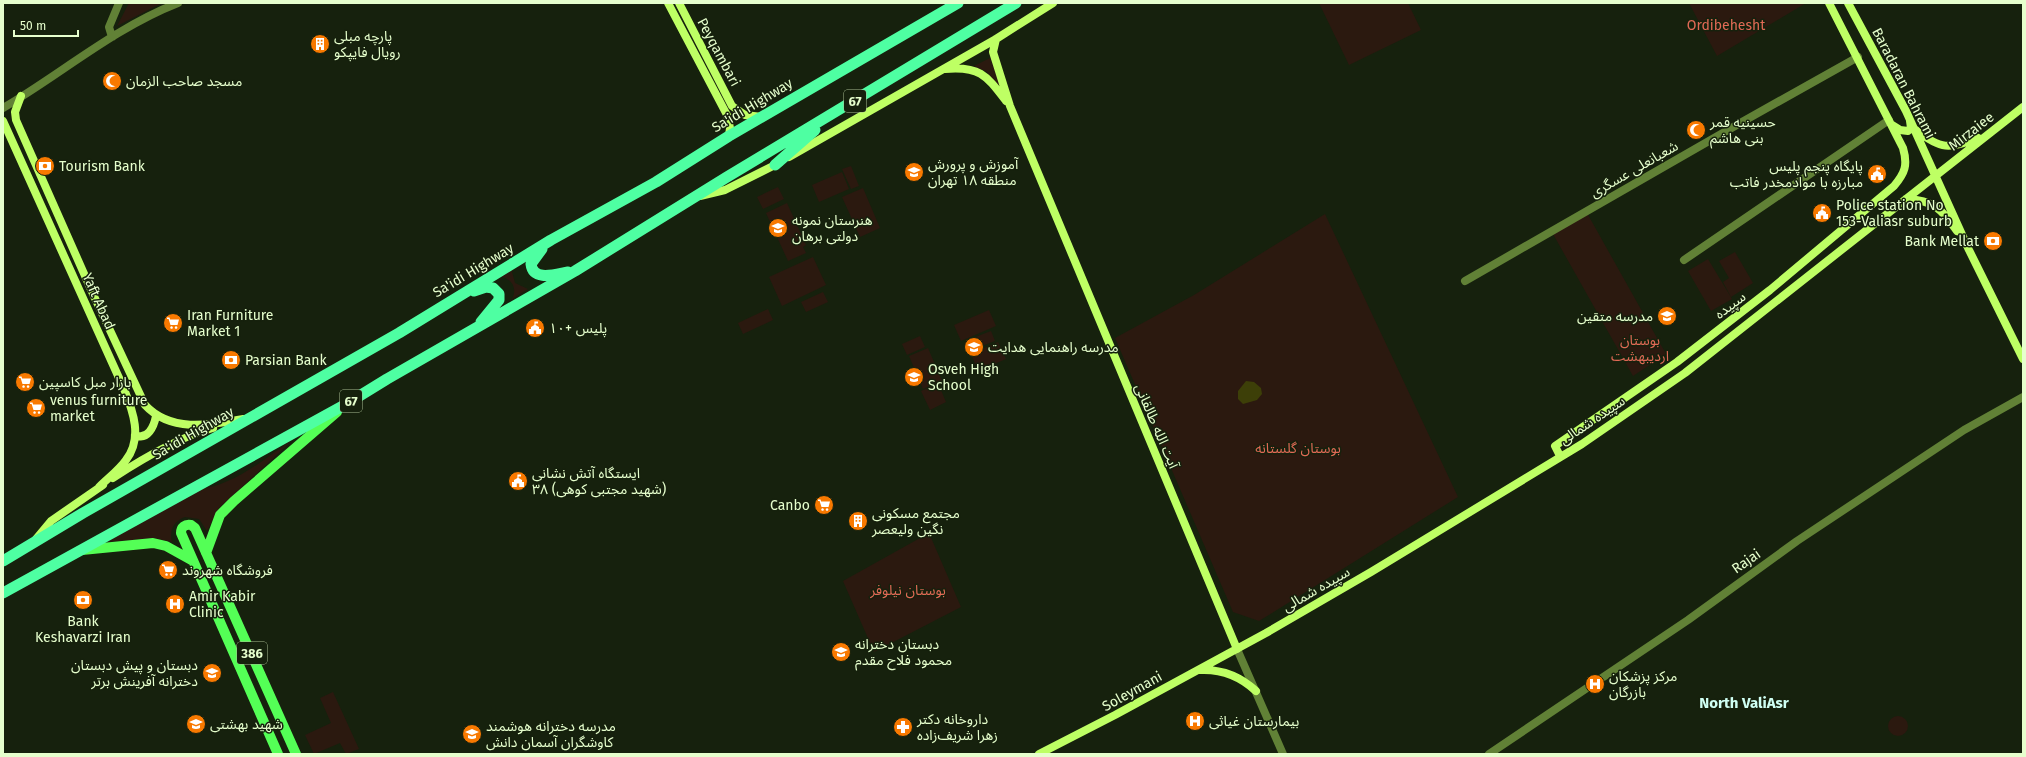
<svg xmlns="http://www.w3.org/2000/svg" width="2026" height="757" viewBox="0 0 2026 757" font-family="'Fira Sans','Noto Sans Arabic',sans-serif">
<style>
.green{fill:#2b190f}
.water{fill:#3d3f08}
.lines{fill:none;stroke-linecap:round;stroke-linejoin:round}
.tertiary{stroke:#618136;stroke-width:8}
.secondary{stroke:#beff64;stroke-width:8}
.primary{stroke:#54ff56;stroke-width:10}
.trunk{stroke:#4effa2;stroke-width:11}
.labels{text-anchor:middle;stroke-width:3;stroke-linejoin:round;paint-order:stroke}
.shield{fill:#16210d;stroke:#a8bc93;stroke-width:1}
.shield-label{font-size:13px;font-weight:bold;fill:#e6ffcd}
.park-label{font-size:14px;fill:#e16a56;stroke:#16210d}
.poi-label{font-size:14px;fill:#e6ffcd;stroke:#16210d;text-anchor:start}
.street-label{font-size:14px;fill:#e6ffcd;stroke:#16210d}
.neighbourhood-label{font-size:15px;font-weight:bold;fill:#cffff3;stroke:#16210d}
</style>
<rect width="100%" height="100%" fill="#16210d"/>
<!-- green -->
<path class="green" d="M129,3H162L117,26Z
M1319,3H1408L1421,30L1349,65Z
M1689,3H1806L1717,56Z
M990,58L1003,91L987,72L974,66Z
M851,166L859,186L851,189L842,169Z
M842,172L849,189L819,202L812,185Z
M778,187L784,199L763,209L757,197Z
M863,188L880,228L860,237L842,197Z
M787,203L806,245L803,247L806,253L788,261L766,213Z
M1587,213L1666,354L1633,376L1553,234Z
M1325,214L1458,497L1259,621L1233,612L1115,338L1194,295Z
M1735,252L1753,283L1731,297L1723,282L1729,278L1719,261Z
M813,257L826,285L782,306L769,277Z
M1708,259L1732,299L1711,311L1688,271Z
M514,268L512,272L515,283L528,289L512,299C518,288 511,277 499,277Z
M823,292L828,302L806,312L801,302Z
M768,309L773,320L743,334L738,323Z
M989,310L996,326L961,341L954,325Z
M991,331L995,341L974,349L970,339Z
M920,336L925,347L907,355L902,344Z
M998,342L1006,359L978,371L971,354Z
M928,348L942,381L923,389L909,356Z
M938,383L946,402L930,410L921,391Z
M294,439L219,508L207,531L199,519L185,517C174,521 169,530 172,542L154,538L106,542L199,489C234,486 265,458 294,439Z
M929,533L961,607L874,652L843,581Z
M333,692L359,749L346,754L340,743L314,754L305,735L331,723L320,698Z
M1888 726a10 10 0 1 1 20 0a10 10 0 1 1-20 0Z"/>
<!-- water -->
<path class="water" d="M1246,381L1254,382L1261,388L1262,394L1257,400L1243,404L1238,399V391Z"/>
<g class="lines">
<!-- tertiary -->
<path class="tertiary" d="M112,37L109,27L119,3
M3,108C61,74 114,28 178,3
M1684,260L1889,120
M1465,281L1742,122L1858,57
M1237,649L1283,754
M1489,754L1688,620L1797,541L1964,430L2023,397"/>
<!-- secondary -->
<path class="secondary" d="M668,3L727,115L730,128L729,136
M679,3L732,106L745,115L762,117
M1848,3L1906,111L1969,250L2023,359
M996,39L993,52L1010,106L1237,649
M945,69C980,66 986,75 1006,101
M21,96L15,112L16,120L93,294L145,405C171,433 210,425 243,419
M3,121L124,389C133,411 143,438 126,460C119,470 108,478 99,487
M1892,125L1900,130L1908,131L1911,128L1910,121
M1916,130C1941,150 1949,149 1978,138
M789,157L996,39L1053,3
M700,196L725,190L779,163
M1906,199C1933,200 1942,209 1957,231
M135,435C148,441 154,426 156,416
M1560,456L1555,446L1677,362L1770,290L1894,186C1905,173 1908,165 1903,148L1829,3
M113,478C142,459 179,437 213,428
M36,539L51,521L103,485
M1200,670C1221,669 1240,676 1256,691
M1039,754L1115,715L1266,633L1371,572L1582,444L1685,373L2023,107"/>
<!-- primary -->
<path class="primary" d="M82,550L153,543L166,546L193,561
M206,553L220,515L234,501L337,412
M278,754L181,533C181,527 185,524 191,525L195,528L296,754"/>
<!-- trunk -->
<path class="trunk" d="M775,165L815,130
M542,249L531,264C533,282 556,274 568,272
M474,291L486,287L493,288L499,294V300L481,322
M3,561L83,513L399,333L551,240L656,182L729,136L958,3
M3,593L348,403L387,379L575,271L727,177L1016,3"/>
</g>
<!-- icons -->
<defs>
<symbol id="building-disc" viewBox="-11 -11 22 22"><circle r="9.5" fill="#f87900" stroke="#16210d"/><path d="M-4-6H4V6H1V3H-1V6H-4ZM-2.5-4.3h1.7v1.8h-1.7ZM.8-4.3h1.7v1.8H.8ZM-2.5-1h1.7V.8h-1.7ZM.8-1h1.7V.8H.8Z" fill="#fff"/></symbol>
<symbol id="mosque-disc" viewBox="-11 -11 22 22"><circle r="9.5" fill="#f87900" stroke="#16210d"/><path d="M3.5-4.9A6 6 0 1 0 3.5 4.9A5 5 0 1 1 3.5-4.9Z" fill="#fff"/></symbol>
<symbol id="bank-disc" viewBox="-11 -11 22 22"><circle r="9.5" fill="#f87900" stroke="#16210d"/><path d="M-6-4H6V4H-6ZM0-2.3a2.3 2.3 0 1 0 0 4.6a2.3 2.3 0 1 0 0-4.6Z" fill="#fff"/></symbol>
<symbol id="school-disc" viewBox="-11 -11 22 22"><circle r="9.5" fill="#f87900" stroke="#16210d"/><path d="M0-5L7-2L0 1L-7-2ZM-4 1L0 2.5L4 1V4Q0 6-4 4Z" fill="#fff"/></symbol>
<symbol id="civic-disc" viewBox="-11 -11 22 22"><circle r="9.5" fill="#f87900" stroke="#16210d"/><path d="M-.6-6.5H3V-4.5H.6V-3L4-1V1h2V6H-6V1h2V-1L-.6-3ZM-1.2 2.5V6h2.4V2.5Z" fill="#fff"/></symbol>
<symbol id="supermarket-disc" viewBox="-11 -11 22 22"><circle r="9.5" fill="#f87900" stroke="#16210d"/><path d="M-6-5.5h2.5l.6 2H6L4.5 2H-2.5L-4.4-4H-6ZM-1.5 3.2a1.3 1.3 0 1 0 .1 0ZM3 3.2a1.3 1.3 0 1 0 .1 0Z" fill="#fff"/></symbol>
<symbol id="hospital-disc" viewBox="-11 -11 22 22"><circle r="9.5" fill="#f87900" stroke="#16210d"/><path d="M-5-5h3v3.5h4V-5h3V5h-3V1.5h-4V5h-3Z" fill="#fff"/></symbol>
<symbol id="pharmacy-disc" viewBox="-11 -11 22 22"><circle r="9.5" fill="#f87900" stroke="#16210d"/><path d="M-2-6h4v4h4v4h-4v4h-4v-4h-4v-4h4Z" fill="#fff"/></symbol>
</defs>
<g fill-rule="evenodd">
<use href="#building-disc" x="309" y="33" width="22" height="22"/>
<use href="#mosque-disc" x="101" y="70" width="22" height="22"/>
<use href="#mosque-disc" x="1685" y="119" width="22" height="22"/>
<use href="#bank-disc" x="34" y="155" width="22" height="22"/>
<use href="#school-disc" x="903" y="161" width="22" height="22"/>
<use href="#civic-disc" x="1866" y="163" width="22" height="22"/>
<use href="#civic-disc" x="1811" y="202" width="22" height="22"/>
<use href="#school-disc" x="767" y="217" width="22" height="22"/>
<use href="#bank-disc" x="1982" y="230" width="22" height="22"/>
<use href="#school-disc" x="1656" y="305" width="22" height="22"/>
<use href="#supermarket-disc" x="162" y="312" width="22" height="22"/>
<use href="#civic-disc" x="524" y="317" width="22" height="22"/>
<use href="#school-disc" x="963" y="336" width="22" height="22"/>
<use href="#bank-disc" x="220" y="349" width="22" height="22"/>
<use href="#school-disc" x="903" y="366" width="22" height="22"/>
<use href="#supermarket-disc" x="14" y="371" width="22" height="22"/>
<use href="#supermarket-disc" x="25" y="397" width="22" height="22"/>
<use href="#civic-disc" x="507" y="470" width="22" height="22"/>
<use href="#supermarket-disc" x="813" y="494" width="22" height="22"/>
<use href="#building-disc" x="847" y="510" width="22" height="22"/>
<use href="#supermarket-disc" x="157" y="559" width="22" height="22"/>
<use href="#bank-disc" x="72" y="589" width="22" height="22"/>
<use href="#hospital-disc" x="164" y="593" width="22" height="22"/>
<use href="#school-disc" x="830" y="641" width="22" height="22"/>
<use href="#school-disc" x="201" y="662" width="22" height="22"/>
<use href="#hospital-disc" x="1584" y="673" width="22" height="22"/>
<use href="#hospital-disc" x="1184" y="710" width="22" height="22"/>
<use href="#school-disc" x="185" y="713" width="22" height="22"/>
<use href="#pharmacy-disc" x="892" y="716" width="22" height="22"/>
<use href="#school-disc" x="461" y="723" width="22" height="22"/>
</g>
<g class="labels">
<!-- shield labels -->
<g class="shield">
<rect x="844" y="90" width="22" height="22" rx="3"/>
<rect x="340" y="390" width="22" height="22" rx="3"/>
<rect x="237" y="642" width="30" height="22" rx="3"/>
</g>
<g class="shield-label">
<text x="855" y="106">67</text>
<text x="351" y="406">67</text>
<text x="252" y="658">386</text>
</g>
<!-- park labels -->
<g class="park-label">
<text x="1726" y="30">Ordibehesht</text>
<text x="1640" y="345">بوستان<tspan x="1640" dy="16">اردیبهشت</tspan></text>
<text x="1298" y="453">بوستان گلستانه</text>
<text x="908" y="595">بوستان نیلوفر</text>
</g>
<!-- poi labels -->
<g class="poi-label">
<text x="334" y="41">پارچه مبلی<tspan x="334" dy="16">رویال فایپکو</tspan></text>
<text x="126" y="86">مسجد صاحب الزمان</text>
<text x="1710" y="127">حسینیه قمر<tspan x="1710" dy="16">بنی هاشم</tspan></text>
<text x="928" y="169">آموزش و پرورش<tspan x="928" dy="16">منطقه ۱۸ تهران</tspan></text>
<text x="59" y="171">Tourism Bank</text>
<text x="1863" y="171" text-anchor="end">پایگاه پنجم پلیس<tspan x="1863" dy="16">مبارزه با موادمخدر فاتب</tspan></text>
<text x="1836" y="210">Police station No<tspan x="1836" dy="16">153-Valiasr suburb</tspan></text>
<text x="792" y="225">هنرستان نمونه<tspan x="792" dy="16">دولتی برهان</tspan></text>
<text x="1979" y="246" text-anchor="end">Bank Mellat</text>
<text x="187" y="320">Iran Furniture<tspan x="187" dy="16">Market 1</tspan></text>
<text x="1653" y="321" text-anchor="end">مدرسه متقین</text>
<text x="549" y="333">پلیس +۱۰</text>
<text x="988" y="352">مدرسه راهنمایی هدایت</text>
<text x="245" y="365">Parsian Bank</text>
<text x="928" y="374">Osveh High<tspan x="928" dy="16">School</tspan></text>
<text x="39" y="387">بازار مبل کاسپین</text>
<text x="50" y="405">venus furniture<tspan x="50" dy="16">market</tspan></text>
<text x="532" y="478">ایستگاه آتش نشانی<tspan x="532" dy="16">۳۸ (شهید مجتبی کوهی)</tspan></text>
<text x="810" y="510" text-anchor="end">Canbo</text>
<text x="872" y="518">مجتمع مسکونی<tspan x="872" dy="16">نگین ولیعصر</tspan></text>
<text x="182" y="575">فروشگاه شهروند</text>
<text x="189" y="601">Amir Kabir<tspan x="189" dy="16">Clinic</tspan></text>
<text x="83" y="626" text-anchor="middle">Bank<tspan x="83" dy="16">Keshavarzi Iran</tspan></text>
<text x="855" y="649">دبستان دخترانه<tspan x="855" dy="16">محمود فلاح مقدم</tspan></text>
<text x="198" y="670" text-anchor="end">دبستان و پیش دبستان<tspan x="198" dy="16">دخترانه آفرینش برتر</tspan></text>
<text x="1609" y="681">مرکز پزشکان<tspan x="1609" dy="16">بازرگان</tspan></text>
<text x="917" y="724">داروخانه دکتر<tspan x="917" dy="16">زهرا شریف‌زاده</tspan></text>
<text x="1209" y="726">بیمارستان غیاثی</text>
<text x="210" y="729">شهید بهشتی</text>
<text x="486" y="731">مدرسه دخترانه هوشمند<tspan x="486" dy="16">کاوشگران آسمان دانش</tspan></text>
</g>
<!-- street labels -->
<g class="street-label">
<text transform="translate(719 52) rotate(62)" y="5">Peyqambari</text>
<text transform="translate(1904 83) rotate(63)" y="5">Baradaran Bahrami</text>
<text transform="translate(752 105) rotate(-31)" y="5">Sa'idi Highway</text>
<text transform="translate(1971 131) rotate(-38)" y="5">Mirzaiee</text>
<text transform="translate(1634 169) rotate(-30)" y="5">شعبانعلی عسگری</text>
<text transform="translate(473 270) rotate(-31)" y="5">Sa'idi Highway</text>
<text transform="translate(99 301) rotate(66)" y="5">Yaft Abad</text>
<text transform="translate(1730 305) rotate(-37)" y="5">سپیده</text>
<text transform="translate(1592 420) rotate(-34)" y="5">سپیده شمالی</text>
<text transform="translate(1157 426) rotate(67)" y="5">آیت الله طالقانی</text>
<text transform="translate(193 433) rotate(-30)" y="5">Sa'idi Highway</text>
<text transform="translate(1746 561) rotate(-35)" y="5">Rajai</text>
<text transform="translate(1316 589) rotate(-30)" y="5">سپیده شمالی</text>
<text transform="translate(1132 691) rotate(-29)" y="5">Soleymani</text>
</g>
<!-- neighbourhood labels -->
<g class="neighbourhood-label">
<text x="1744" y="708">North ValiAsr</text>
</g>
</g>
<!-- border -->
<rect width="2026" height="757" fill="none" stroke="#e6ffcd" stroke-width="8"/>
<!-- scale -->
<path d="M14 30v6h64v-6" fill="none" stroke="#e6ffcd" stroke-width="2"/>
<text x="20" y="30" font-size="12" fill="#e6ffcd" stroke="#16210d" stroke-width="3" paint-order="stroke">50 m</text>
</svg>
